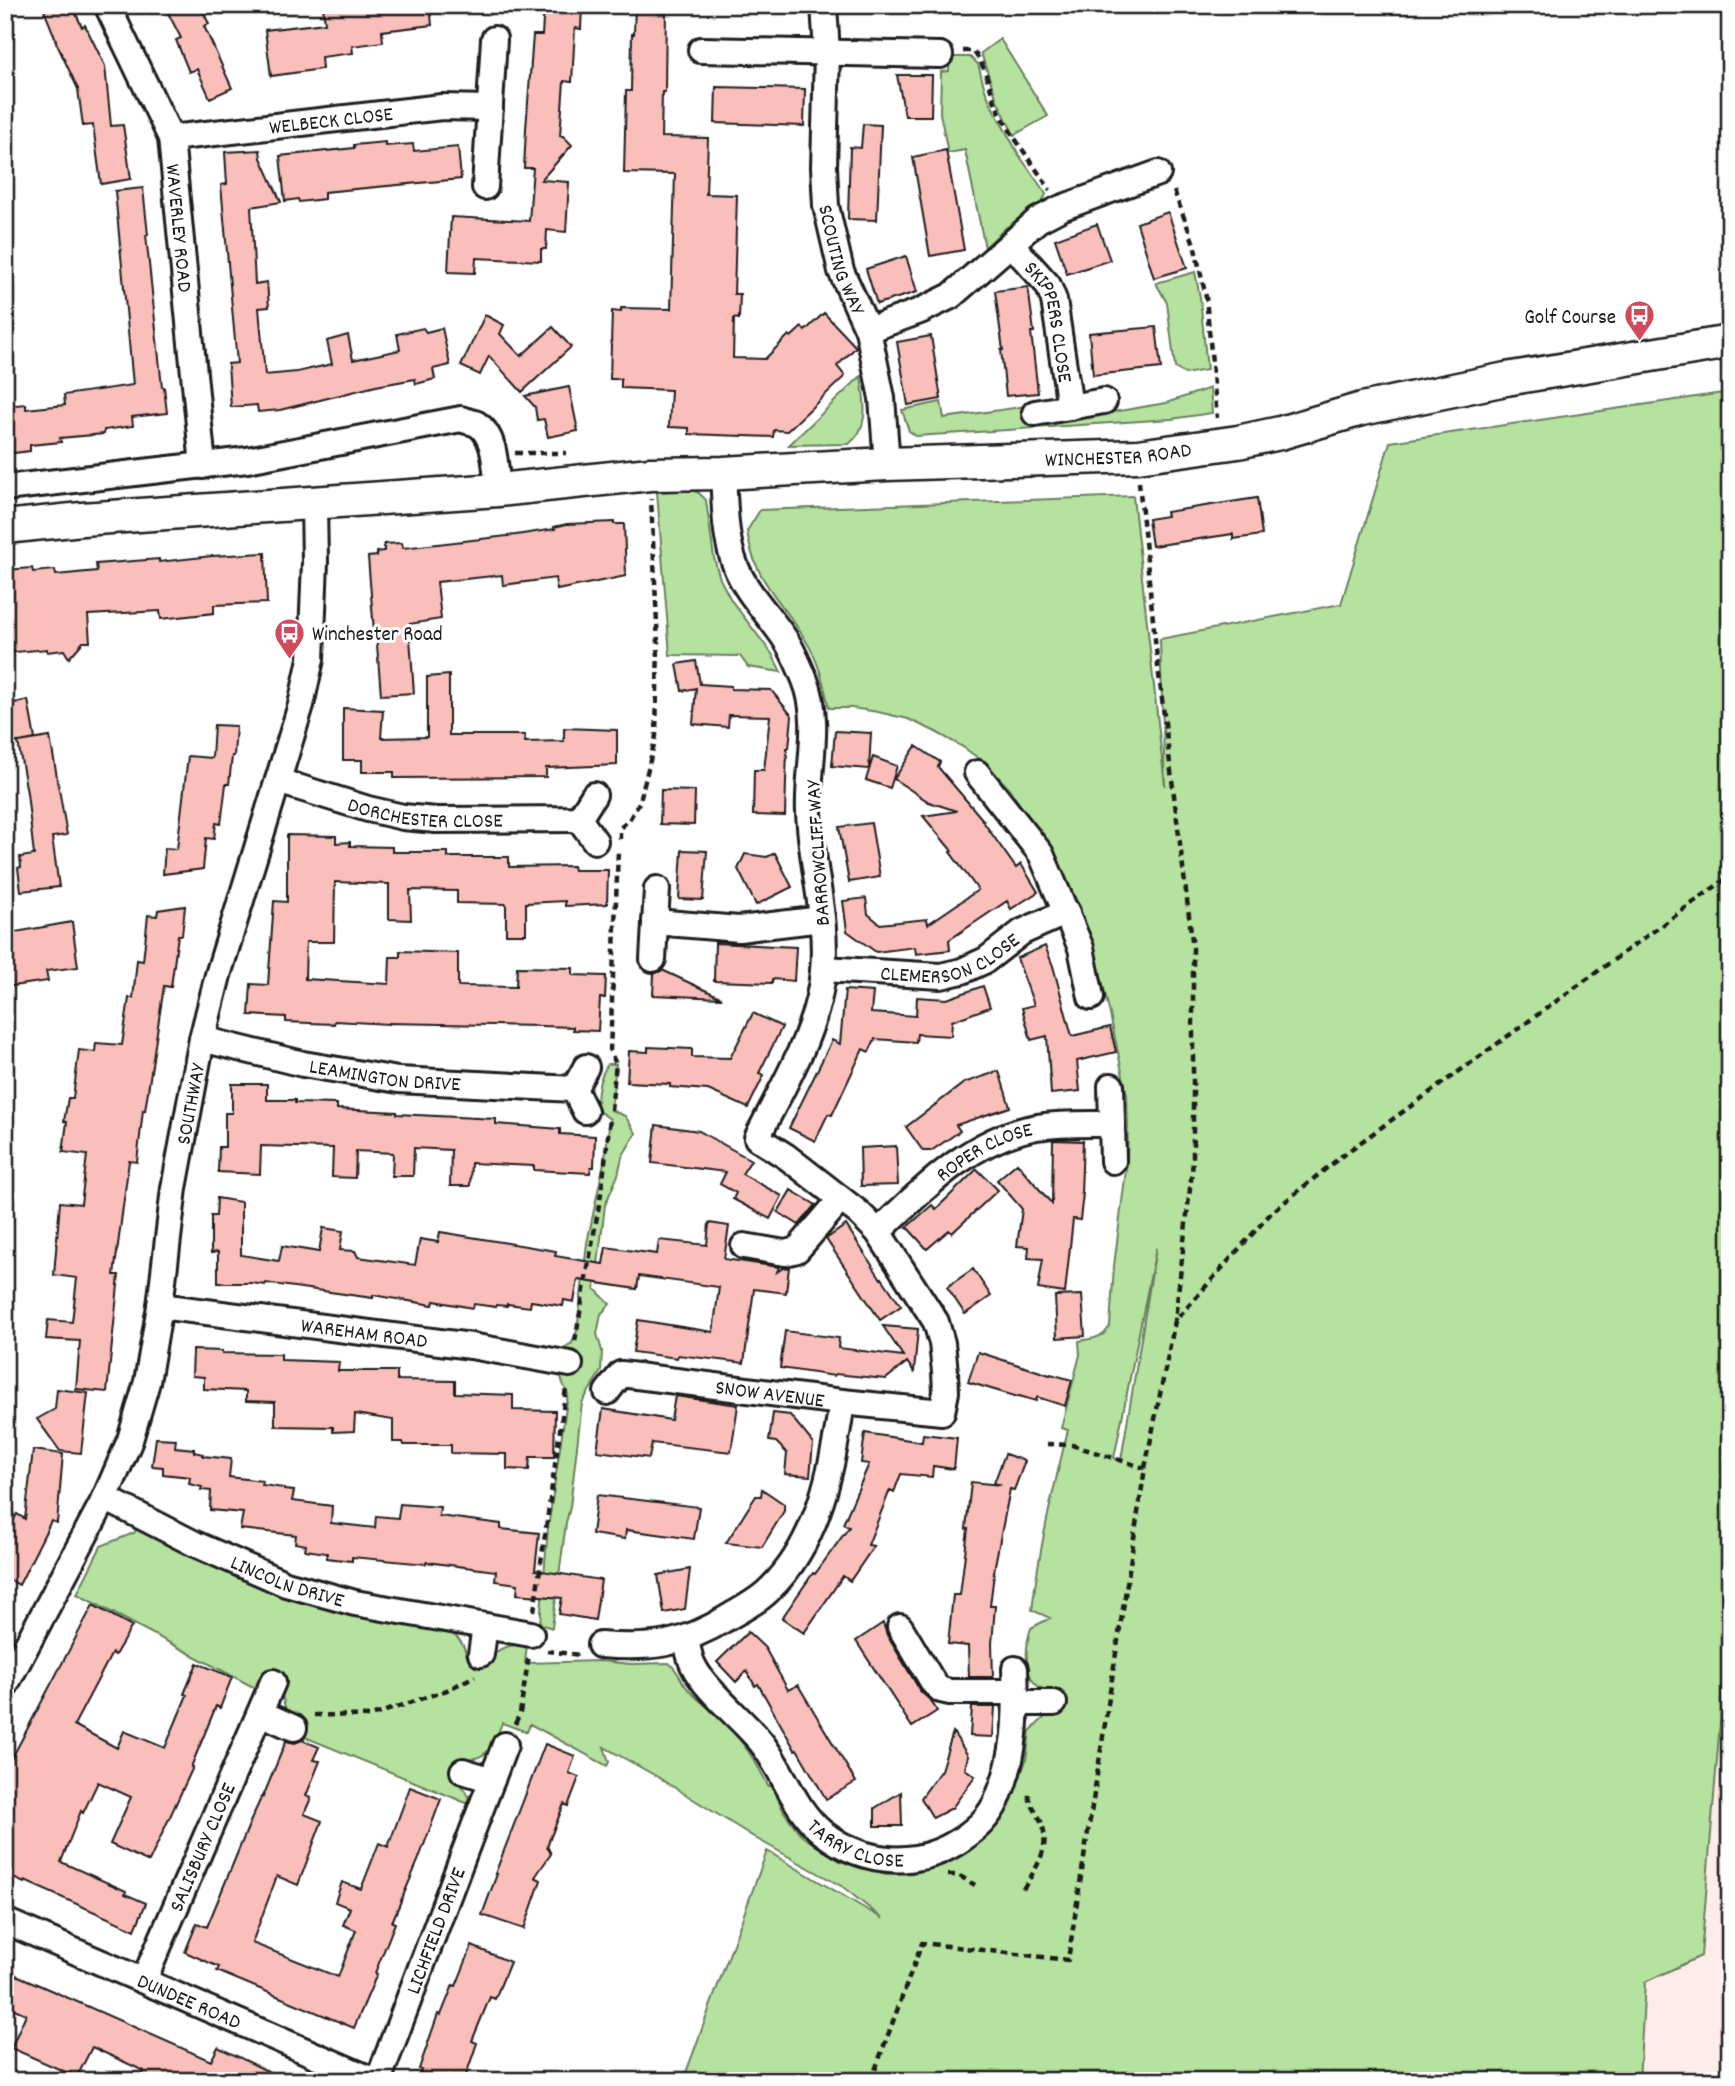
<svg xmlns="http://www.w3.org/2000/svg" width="1735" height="2086" viewBox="0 0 1735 2086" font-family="Dekko,sans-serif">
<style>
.built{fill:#feeceb}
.green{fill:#b6e2a0;stroke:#697f5e;stroke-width:2;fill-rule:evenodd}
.building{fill:#fbbfbb;stroke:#1c1c1c;stroke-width:2}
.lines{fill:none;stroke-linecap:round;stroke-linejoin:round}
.minor-casing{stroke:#1c1c1c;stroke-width:30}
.tertiary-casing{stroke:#1c1c1c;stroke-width:37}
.path{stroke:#1c1c1c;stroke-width:4.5;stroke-dasharray:7 5;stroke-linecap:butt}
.minor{stroke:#fff;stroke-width:24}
.tertiary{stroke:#fff;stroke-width:32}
.labels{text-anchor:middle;stroke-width:6;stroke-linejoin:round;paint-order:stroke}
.street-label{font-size:21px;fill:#1c1c1c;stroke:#fff}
.poi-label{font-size:21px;fill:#1c1c1c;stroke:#fff;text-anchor:end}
</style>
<rect width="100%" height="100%" fill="#fff"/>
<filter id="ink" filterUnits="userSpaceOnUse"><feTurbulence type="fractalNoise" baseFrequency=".0143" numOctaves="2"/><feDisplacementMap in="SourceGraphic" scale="14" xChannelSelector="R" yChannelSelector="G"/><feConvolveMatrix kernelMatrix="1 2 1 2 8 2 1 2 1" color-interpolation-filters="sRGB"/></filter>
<g filter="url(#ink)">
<!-- built -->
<path class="built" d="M1719,1728H1730V2081H1639L1645,1982L1701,1956Z"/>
<!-- green -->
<path class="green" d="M1000,39L1048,116L1014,135L997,100L981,53Z
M949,57H970L978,64L985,90L994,110L1019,155L1046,194L1042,203L1004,229L985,248L965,150L948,153L940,113L941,72L949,71Z
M1195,272L1200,297L1207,370L1185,374L1175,368L1167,303L1156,283Z
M861,376C864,400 871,427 849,444L789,445Z
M1210,388L1212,413L1171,419L916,436L909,431L902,410L941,402L944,418L1027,406L1031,426L1166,403Z
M1730,392V1599L1701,1956L1645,1982L1639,2081H683L767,1851L883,1919L843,1887L757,1839L656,1776L604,1747L609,1762L607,1766L530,1724L527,1732L502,1723C494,1745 487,1763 460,1758L452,1780C464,1785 468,1791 470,1804L464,1802L295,1733C288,1714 279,1700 283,1679L267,1672L259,1690L77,1594L101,1546L134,1533L138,1526L445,1630C458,1636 464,1643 467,1657L488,1663C497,1646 509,1645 527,1644L525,1663L600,1661L631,1664L669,1663C679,1671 680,1680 688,1689C699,1701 713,1711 725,1723C744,1742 757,1762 768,1786H772L784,1812L802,1836L840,1861L886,1874L914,1873L941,1866L970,1850L999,1824L1018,1783L1026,1760L1030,1731L1047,1715H1059V1691C1055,1690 1051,1691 1047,1690C1022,1685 1025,1646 1031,1628L1050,1618L1032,1610C1039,1549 1053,1490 1068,1430L1061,1428L1080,1355L1079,1341L1095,1338L1104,1334L1110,1326L1114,1266L1127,1162L1128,1125L1127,1095L1109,1010L1095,952L1079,906L1063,873L1009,788L985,763L963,747L934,731L908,719L878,712L852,708H829C824,685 819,661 806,641C782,600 754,582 747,531L760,510L1133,496L1165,786L1160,639L1341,604L1390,442ZM1156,1248L1121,1460H1120L1114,1458Z
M692,490L699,493L706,500L714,558L720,579L731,600L772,654L781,672L748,667L740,656L670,655L657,492Z
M608,1064H616L611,1110L625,1116L636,1133L622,1157L618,1175L605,1205L595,1289L610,1304L601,1314L597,1334L602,1351L601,1371L582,1403L570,1507L566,1523L552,1628L540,1624L548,1528L568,1394C559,1378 558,1367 562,1349L572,1343L577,1331L587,1243L605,1158L610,1119L597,1110C597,1092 598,1079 608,1064Z"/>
<!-- building -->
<path class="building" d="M42,5H72L82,27L85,25L105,66L111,126L123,125L131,179L101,184L93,125L83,126L78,89L55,40H56Z
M164,5H200L209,24L204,26L232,88L210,98L197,69L189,72L176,40L181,38Z
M334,5H430L432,25L382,31L383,42L352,46L353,53L321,57L322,69L271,76L265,30L325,23L323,7Z
M544,5H582L581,29L575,28L572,82L564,81L560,136H563L572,145L541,180L569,182L566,232L547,230L546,249H541V261L476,258L475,273L448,272L451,217L529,221L533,168H524L526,129L533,35H542Z
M635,5H666L665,92H662L661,137L708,138L706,194L737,195L734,294H740L739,319L734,318L733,358L765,359L789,335L791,337L802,327L805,331L824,313L856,347L837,366L845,376L787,431L774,430L773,437L689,434V428L669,427L671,390L621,388V379H610L612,311L621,312V308L671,309L675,174L624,173L626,91H631L632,34H634Z
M897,75H932L931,116H905Z
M716,87L805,89L804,126L715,123Z
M863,124L881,125L877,220L848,219L850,147L861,148Z
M385,142V146L413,144L414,151L458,147L461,179L324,192V199L299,202L298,199L285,201L280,156L354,148V145Z
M260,150L261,158L281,202L251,207L255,284L267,282L269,307L259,308L265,375L297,372L332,364L327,341L348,335L353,360L400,350L397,334L423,328L426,332L442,328L450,365L433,369L435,379L416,384L415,379L376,386L280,410L258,412L257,405L231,407L228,364L237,363L221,185L227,184L225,152Z
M946,150L964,250L930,256L913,157Z
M143,188L148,235H146L162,387H164L167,413L132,417L133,426L104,430V434L60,438L61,442L30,445V451L5,454V406L26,404V409L65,405L64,395L133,385L115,191Z
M1168,212L1187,268L1154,278L1137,223Z
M1097,224L1110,260L1067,274L1055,239Z
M906,256L917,292L877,304L866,269Z
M1028,287L1034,332H1031L1038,393L1006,396L1001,350H1003L995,291Z
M485,315L504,325L500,334L521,356L553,327L571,347L522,392L489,356L480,375L461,366Z
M1156,327L1161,368L1093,375L1089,333Z
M931,336L941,399L908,405L897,342Z
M569,387L578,431L548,437L544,419L537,420L535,407L525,396Z
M1257,498L1262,535L1233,539V534L1152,546L1148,519L1167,516L1166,512Z
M614,522V524H624L626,576L557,590L555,578L503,585L502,575L437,582L441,619L409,624L414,693L381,695L376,632H374L368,557L377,556V552L384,551V544L402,543L403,548L516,535L555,529L554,527L567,524Z
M265,553L267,603L214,605V613L161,619L160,611L88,615L90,642H83L69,658L64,650L47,652V649L5,653V627H8L5,570L32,568L33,572L55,570L56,575L97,571L96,564L159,559V562L212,556Z
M696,661L700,684L731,686V689L771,690L792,716L789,748H787L785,816L753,815L754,770H764L770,716L729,715L728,727L693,724L696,688L682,691L677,664Z
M449,675V735H525V742L564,741V728L617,730V765L546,768V777L394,778V772H362V760H343V708L383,710L381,738L427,737V677Z
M28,700L35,739L19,742L50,737L67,835L52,837L59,887L21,891L18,868L21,867L20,857L34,855L27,793L18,742L8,744L5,730V705Z
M214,725L236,726L234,756H232L229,784H226L221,824L216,823L214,839L206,838L203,869L163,874L165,848L177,849L188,756L212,758Z
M835,731L871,733L869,769L832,766Z
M916,746L940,762L938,767L983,820H982L1016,868L1021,864L1038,892L1011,909L1007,901L949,940L950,950L916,954L915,947L876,952L847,931L843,901L866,898L868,914L880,924L927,919L928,924L978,890L950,852L952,851L923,816L957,811L929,802L894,779Z
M873,757L897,766L890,788L866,780Z
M661,790L695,791L694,825L660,824Z
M871,823L880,877L849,882L839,827Z
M287,835L336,836V843L350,842V846L392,847V852H448V857H509V867L573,866L574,870H608L607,904L565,906V901L526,903V934H506V904L457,903V891L410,890L411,920L389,919V884L335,882L334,942H306L305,979L389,984L390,957H400V951L458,953V986L516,987L517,967L573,968V975L606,976L605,998H600L598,1031L573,1030V1027L542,1026L389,1023V1024L335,1021L334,1024L286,1022V1017L249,1015L251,984L268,985L274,901L287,902Z
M682,850L707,851L703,900L679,899Z
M775,853L792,887L756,905L738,869L745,854L767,857Z
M185,906L182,935H178L171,987L164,986L145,1111L143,1110L137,1162L129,1161L114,1275H119L107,1392L76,1389L80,1341L46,1339L48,1320L72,1322L77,1278L54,1275L60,1202L81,1204L87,1155L63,1152L67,1122L64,1121L68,1098H73L79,1050L95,1052L96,1043L122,1045L129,998H133L137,960L143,961L148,915L157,916L158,910Z
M72,922L78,967L46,971L48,981L5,987V940L11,939L10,933Z
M715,943L796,947L794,981L772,979V983L714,981Z
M1045,946L1053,966L1072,1036L1110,1027L1116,1052L1077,1061L1080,1091L1051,1094L1047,1036L1031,1040L1022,1008L1034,1005L1017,958Z
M662,970L722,998L653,995L654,974Z
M983,986L990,1007L952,1021L951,1036L917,1034L916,1042L875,1039L869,1052L863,1049L832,1115L828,1114L815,1141L789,1128L832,1040L840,1044L845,990L873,992L871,1013L916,1016L917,997L947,999Z
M753,1013L782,1027L759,1073L764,1075L748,1108L708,1090L670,1087V1084L627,1082L629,1051L648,1052V1047L692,1049V1057L730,1058Z
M999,1071L1010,1107L956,1125L960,1131L931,1151H923L906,1127L964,1083Z
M232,1084H267V1100H295V1103L337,1104V1109L397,1112V1114L496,1119V1124L560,1129V1134L595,1136L594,1167H591L590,1173L534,1170V1166L471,1163L470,1186H450L451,1150L414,1148L413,1176H392L393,1153L356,1151L355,1178L332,1177L333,1148L261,1146L260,1174L218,1172L219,1147H225V1113H232Z
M656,1125L699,1131L751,1160L742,1174L782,1196L770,1219L733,1199L736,1193L720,1184L726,1172L652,1163Z
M1053,1140L1083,1141L1081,1193H1083L1080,1220L1073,1219L1065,1293L1038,1289L1043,1259L1028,1258L1029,1247L1017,1246L1022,1209L997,1180L1017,1163L1052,1204Z
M896,1146L898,1185L861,1186L860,1148Z
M977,1169L998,1190L952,1233L949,1230L927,1249L907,1227L932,1205L936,1209Z
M791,1190L816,1205L799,1225L778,1212Z
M217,1198L241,1202V1255L279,1261L282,1246L319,1252L323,1228L343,1231L340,1250L355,1251L358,1257L415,1265L420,1239L438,1242L440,1232L556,1251L555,1256L603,1264L606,1247L657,1254L659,1240L707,1245L709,1223L729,1226L724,1259L779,1267L777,1272L783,1268L789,1267L786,1293L754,1289L744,1363L678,1355L677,1358L633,1352L638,1320L713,1332L719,1287L639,1276L637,1289L578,1280L574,1302L564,1300L563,1306L531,1301L530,1307L507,1304V1306L496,1305V1307L474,1304L473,1308L434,1301L433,1305L373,1295V1298L266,1283L265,1285L252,1283H218V1252L211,1253V1216H216Z
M846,1225L881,1279L882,1278L901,1306L880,1320L826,1239Z
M973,1269L991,1296L965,1314L947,1287Z
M1082,1295L1085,1336L1057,1338L1055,1296Z
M883,1326L918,1329L914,1372L907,1362L886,1379L835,1374L834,1376L780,1368L785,1331L839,1338L838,1348L903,1356Z
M193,1350L222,1351V1353L281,1354V1360L339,1362L338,1371H397V1380L455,1381V1393L513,1395V1410L555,1411L554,1457H530L529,1470L507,1469V1454L451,1453V1445H404L403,1442H393V1420L355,1414L354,1431L333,1432V1427L275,1426V1402L246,1401V1391L204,1389V1377L192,1376Z
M978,1352L1050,1375L1051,1374L1072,1380L1065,1406L1037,1397L1036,1401L1019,1396L1018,1397L968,1382Z
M57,1389L88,1393L81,1453L60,1451L37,1419L55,1409Z
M675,1396L738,1405L731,1452L652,1443L649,1458L597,1451L603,1409L671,1420Z
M773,1413L790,1415L813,1443L810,1476L785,1474L787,1453L776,1442L769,1441Z
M865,1433L922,1442L923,1434L957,1438L954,1469L933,1466L932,1477L901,1474L894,1492L890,1490L868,1545L874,1546L850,1581L843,1576L804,1633L782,1618L813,1573L815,1574L849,1527L843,1524L869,1464L861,1463Z
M156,1438L176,1439L175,1447L194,1449V1452L203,1454V1456L231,1459L229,1477L263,1481L262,1485L284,1488V1490L294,1491L292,1501L332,1506L331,1523L375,1528L376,1516L398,1518L400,1504L440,1507L439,1516L501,1524V1529L539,1533L535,1570L601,1580L595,1620L559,1614L562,1598L517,1594L518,1584L495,1581L496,1571L426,1562V1564L352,1557V1561L327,1558V1553L305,1550L306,1545L295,1543L296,1535L240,1529L243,1513L210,1510L211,1491L201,1490L202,1487L189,1484L190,1477L163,1474V1467L152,1466Z
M33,1450L63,1454L57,1523L51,1521L19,1585L5,1578V1517L13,1521L17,1514L25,1519Z
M1005,1454L1025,1461L1014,1490L1010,1489L995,1565L990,1606H995L992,1644L993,1677H969L968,1646L948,1644L953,1595H960L968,1529H966L971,1482L1001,1485L994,1483Z
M762,1489L784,1504V1511L762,1547L726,1543L756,1496H761Z
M597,1495L699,1507L694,1539L626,1530L625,1539L592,1534Z
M690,1569L685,1609L664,1613L658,1575Z
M93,1605L132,1626L115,1655L112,1653L74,1725L117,1748L124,1731L165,1748L187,1695L184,1694L197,1663L232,1677L220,1708L216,1706L191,1767H193L149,1862L110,1844L131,1797L98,1782L83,1813L81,1811L61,1862L126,1891L125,1894L146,1903L135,1930L25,1881L24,1883L5,1874V1771Z
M883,1623L887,1635L921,1692L931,1701L937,1711L912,1727L856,1641Z
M748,1632L765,1648L788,1690L798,1685L856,1782L826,1799L797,1749L795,1750L758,1684L755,1686L747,1671L736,1682L717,1662Z
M972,1707H995L993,1737L970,1736Z
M953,1732L968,1756L965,1769L975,1776L952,1808L933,1818L921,1798L941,1770Z
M302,1740L319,1747L313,1760L320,1761L306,1796L311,1798L304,1814L322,1821L298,1885L277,1876L252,1943L338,1977L356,1930L343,1925L350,1908L335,1902L342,1882L361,1889L379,1843L388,1847L410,1787L441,1799L418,1861L392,1922L395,1923L375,1973L377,1974L354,2028L217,1971L219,1967L185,1952L197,1923L207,1927L251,1820L262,1796L263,1797L286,1741L295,1743Z
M545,1744L575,1756L569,1773L579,1777L568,1806L564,1804L547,1846L551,1854L535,1877L541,1880L524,1929L482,1915L497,1874H495Z
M901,1792L902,1826H875V1808Z
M472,1946L510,1962L495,1999L490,1997L472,2041L477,2043L464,2081H417L421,2070L419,2069L438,2014L441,2015L453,1985L456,1986Z
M5,1970L211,2061L218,2047L288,2081H139L144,2071L92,2047L77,2077L11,2048L26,2014L5,2005Z"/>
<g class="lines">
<defs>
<g id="minor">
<path id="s1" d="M107,5L171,138L203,466"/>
<path id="s2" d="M824,5L827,53L824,167L826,206L841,271L868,330L882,398L887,464"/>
<path d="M701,50L940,55"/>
<path id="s3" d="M171,138L442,107L490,108"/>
<path d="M485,187L494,39"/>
<path id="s4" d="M1012,245L1048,285L1054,300L1070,407"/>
<path d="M868,330L920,311L951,296L1038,220L1061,208L1158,173"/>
<path d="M1035,413L1104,401"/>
<path d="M5,488L247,460L461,419C465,421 473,422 477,424C497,437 495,470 498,490"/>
<path d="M977,773L1041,854L1081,948L1091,997"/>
<path id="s5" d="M278,781L368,809L403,817L436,820L579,819L594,795"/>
<path d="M579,819L595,841"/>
<path d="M655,922L739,929L822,919"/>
<path d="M653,959L657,889"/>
<path id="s6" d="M824,969L941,976L962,971L986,960L1022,932L1067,912"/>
<path id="s7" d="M202,1039L303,1064L398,1080L574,1089L585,1111"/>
<path d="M1111,1086L1113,1161"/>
<path d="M574,1089L586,1067"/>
<path id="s8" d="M878,1232C924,1188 972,1138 1037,1127C1061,1123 1088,1124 1112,1124"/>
<path d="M744,1246L785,1253L797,1250L841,1199"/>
<path id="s9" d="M160,1306L471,1346L570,1364"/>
<path id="s10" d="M607,1392L621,1374L842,1402L942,1412L946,1392L945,1372L942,1343L936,1322L878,1232L859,1213L787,1157L757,1138C783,1085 818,1031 823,971C828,918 811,865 809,812C807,768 822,722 805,680C800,668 794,653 787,642C772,618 746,593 736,567C724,538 725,503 723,473"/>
<path id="s11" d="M105,1498L195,1544L286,1584L355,1603L531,1634"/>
<path d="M900,1627L934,1684L941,1690L950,1692H1016"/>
<path id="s12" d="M686,1639C688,1648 689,1657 693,1665C704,1689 742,1719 760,1741C784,1770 793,1809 823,1833C865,1865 918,1869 962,1839C977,1828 989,1818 997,1800C1016,1757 1017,1715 1015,1669"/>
<path d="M600,1645C651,1649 683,1645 727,1618C742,1609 759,1601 771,1588C819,1541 833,1466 842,1402"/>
<path d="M481,1654L485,1626"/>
<path id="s13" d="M5,1686L105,1498L130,1440L147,1382L160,1306L174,1188L202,1039L218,975L301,705L311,659L315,562L314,504"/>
<path d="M1017,1703H1054"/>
<path d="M261,1713L294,1728"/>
<path d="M463,1771L492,1780"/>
<path id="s14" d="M5,1921L375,2081"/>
<path id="s15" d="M144,1980L273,1682"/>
<path id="s16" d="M378,2081L505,1745"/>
</g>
<g id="tertiary">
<path id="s17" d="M5,527L82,519L498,490L650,474L723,473L887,464L1138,456L1238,442L1280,433L1362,409L1506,379L1730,342"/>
</g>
</defs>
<!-- minor casing -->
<use href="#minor" class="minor-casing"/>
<!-- tertiary casing -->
<use href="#tertiary" class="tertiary-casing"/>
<!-- path -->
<path class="path" d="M963,51H973C988,68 989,92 999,111C1013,139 1033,163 1050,190
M1174,191L1194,244L1206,297L1217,418
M515,453H566
M1139,482L1157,659L1193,948V1162L1175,1320
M620,839V828L629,820L640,801L656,736L658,644L651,499
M611,1110L616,1064L610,1051L618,851
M575,1341L602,1188L610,1118
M1047,1444L1072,1445L1145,1468
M534,1611L566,1388
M547,1651L580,1655
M314,1715L371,1716L447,1690L475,1676
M515,1724L520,1713L529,1655
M948,1875H958L975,1885
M1023,1889C1038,1865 1053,1845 1039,1817C1033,1806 1030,1804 1028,1791
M871,2081L922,1943L1068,1960L1145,1468L1175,1321L1271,1213L1343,1155L1730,876"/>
<!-- minor -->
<use href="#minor" class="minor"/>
<!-- tertiary -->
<use href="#tertiary" class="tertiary"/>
</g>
</g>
<!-- icons -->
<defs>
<symbol id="bus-pin" viewBox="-11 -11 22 30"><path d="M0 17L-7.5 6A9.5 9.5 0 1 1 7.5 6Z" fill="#d1495b" stroke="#fff"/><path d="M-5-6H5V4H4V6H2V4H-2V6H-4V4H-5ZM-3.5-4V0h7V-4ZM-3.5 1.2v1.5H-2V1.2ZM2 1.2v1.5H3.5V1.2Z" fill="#fff"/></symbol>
</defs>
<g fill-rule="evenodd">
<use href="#bus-pin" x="1622" y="298" width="35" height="47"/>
<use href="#bus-pin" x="272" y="616" width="35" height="47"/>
</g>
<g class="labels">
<!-- street labels -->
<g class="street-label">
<text dy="7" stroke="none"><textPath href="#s3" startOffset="161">WELBECK CLOSE</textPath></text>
<text dy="7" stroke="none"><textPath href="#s1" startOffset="238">WAVERLEY ROAD</textPath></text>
<text dy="7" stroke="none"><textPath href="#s2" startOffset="257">SCOUTING WAY</textPath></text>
<text dy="7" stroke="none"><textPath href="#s4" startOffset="89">SKIPPERS CLOSE</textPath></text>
<text dy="7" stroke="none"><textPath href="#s17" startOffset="1116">WINCHESTER ROAD</textPath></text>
<text dy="7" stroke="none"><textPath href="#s5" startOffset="152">DORCHESTER CLOSE</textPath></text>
<text transform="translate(817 853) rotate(-94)" y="7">BARROWCLIFF WAY</text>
<text dy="7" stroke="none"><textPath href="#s6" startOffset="130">CLEMERSON CLOSE</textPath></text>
<text dy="7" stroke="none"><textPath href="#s7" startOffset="187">LEAMINGTON DRIVE</textPath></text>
<text dy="7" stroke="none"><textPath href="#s13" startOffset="618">SOUTHWAY</textPath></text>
<text dy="7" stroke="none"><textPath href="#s8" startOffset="135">ROPER CLOSE</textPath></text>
<text dy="7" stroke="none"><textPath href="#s9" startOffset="206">WAREHAM ROAD</textPath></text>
<text dy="7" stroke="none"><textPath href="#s10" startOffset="173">SNOW AVENUE</textPath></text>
<text dy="7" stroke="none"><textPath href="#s11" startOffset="201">LINCOLN DRIVE</textPath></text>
<text dy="7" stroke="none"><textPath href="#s12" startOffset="276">TARRY CLOSE</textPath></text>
<text dy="7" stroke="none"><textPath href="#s15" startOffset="145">SALISBURY CLOSE</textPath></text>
<text dy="7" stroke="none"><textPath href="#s16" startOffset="161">LICHFIELD DRIVE</textPath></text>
<text dy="7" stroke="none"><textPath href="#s14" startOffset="201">DUNDEE ROAD</textPath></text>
</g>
<!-- poi labels -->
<g class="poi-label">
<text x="1616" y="323">Golf Course</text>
<text x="312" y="640" text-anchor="start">Winchester Road</text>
</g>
</g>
<!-- margin -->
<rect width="1735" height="2086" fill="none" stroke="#fff" stroke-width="28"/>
<rect x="14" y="14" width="1707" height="2058" fill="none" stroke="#1c1c1c" stroke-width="2.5" filter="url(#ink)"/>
</svg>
